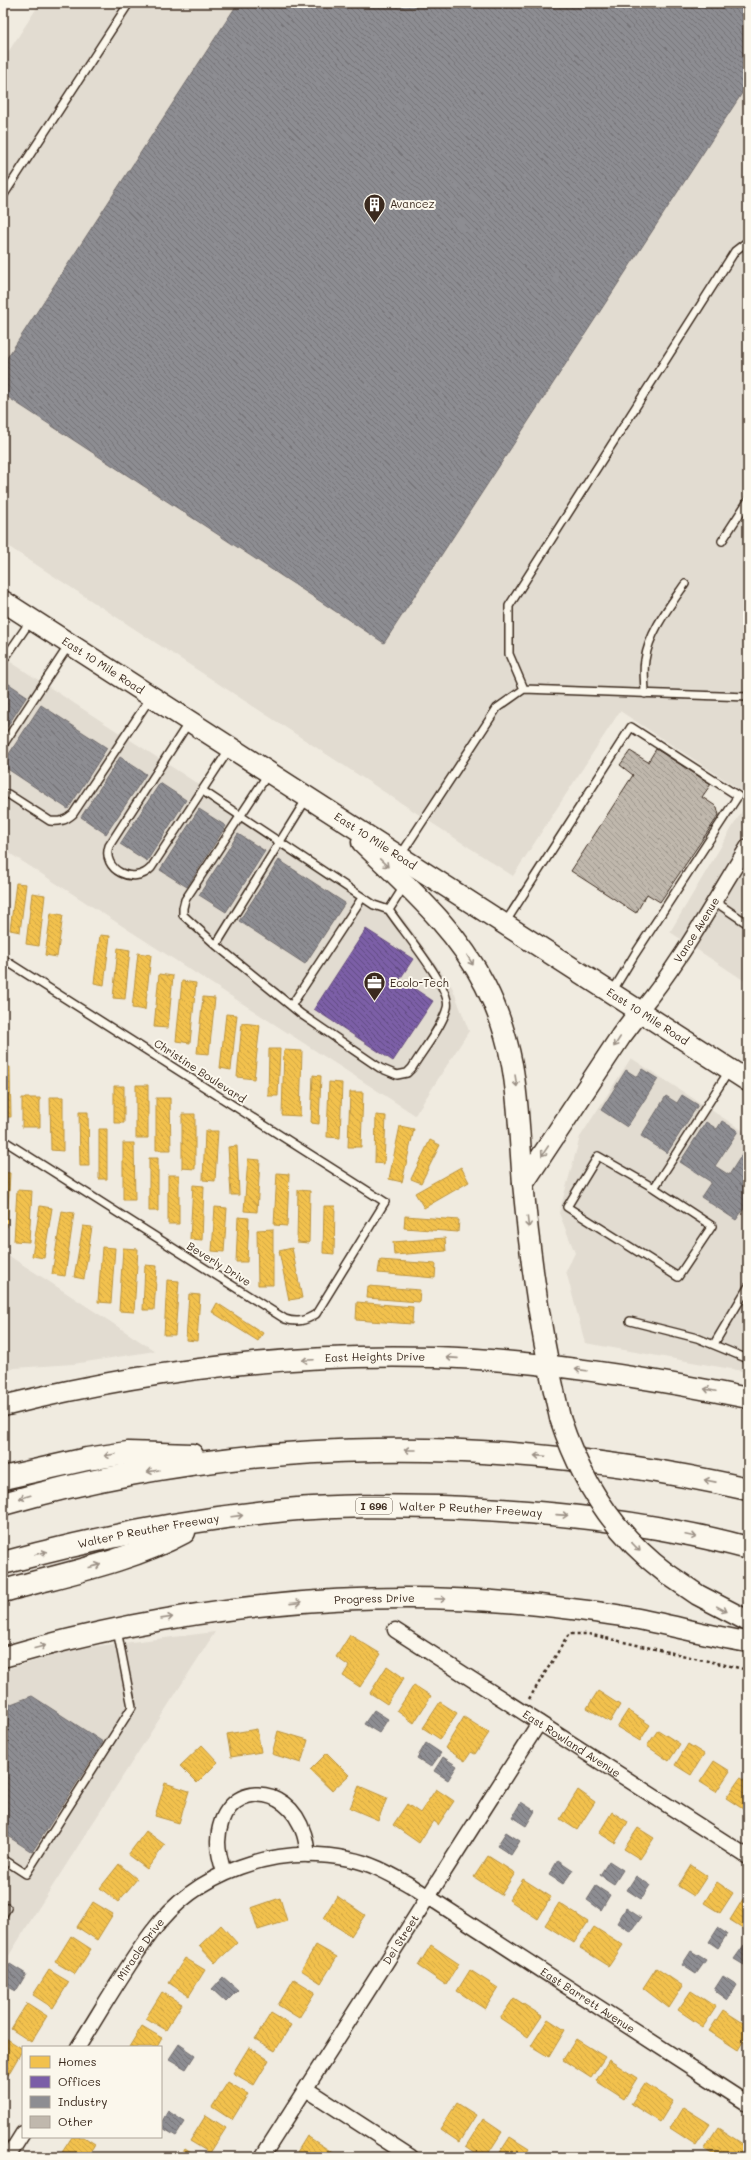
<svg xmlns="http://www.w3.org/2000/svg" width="751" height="2160" viewBox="0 0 751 2160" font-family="Mali,sans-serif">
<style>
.built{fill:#e2dcd1}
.homes{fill:url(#homes-back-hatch);stroke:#bb9440}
.offices{fill:url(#offices-back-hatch);stroke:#684e7e}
.industry{fill:url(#industry-back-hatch);stroke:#746f6f}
.building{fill:url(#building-back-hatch);stroke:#3b2a1e}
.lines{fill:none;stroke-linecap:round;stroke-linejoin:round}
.lane-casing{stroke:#3b2a1e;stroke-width:10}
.street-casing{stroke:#3b2a1e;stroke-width:17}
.secondary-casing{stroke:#3b2a1e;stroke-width:23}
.highway-casing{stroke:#3b2a1e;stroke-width:25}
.path{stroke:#3b2a1e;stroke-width:2.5;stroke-dasharray:3 3;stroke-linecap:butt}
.lane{stroke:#fbf7ec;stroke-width:7}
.street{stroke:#fbf7ec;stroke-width:14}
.secondary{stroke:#fbf7ec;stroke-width:20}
.highway{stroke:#fbf7ec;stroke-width:22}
.secondary-bridge-casing{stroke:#3b2a1e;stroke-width:23;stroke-linecap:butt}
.secondary-bridge{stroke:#fbf7ec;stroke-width:20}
.oneway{stroke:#9b9085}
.labels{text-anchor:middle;stroke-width:4;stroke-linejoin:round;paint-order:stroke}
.shield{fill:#fbf7ec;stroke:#75685c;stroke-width:1}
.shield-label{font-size:10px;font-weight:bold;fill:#3b2a1e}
.poi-label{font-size:11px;fill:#3b2a1e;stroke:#fbf7ec;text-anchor:start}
.street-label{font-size:11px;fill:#3b2a1e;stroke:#fbf7ec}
</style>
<defs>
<pattern id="homes-back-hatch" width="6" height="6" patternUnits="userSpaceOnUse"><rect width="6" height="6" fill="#f2c14e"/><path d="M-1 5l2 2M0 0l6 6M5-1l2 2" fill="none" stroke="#d0a644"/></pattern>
<pattern id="offices-back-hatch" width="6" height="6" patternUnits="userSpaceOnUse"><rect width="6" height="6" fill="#7b5ea7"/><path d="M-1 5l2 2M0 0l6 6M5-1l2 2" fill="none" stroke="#614a80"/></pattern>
<pattern id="industry-back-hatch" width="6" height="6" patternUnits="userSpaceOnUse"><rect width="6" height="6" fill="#8d8d92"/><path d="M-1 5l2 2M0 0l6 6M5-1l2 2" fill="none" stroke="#747377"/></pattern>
<pattern id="building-back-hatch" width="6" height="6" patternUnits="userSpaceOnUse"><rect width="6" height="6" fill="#c0b8ad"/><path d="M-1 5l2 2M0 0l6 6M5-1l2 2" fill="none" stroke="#9d968c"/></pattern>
</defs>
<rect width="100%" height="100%" fill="#f0ebe0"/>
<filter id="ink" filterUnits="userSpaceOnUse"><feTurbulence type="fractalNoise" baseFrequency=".025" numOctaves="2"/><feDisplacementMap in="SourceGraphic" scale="8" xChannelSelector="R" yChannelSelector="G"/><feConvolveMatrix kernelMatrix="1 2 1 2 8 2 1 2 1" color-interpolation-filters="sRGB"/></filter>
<g filter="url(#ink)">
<!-- built -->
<path class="built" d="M40,3H748V795L620,711L513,876L3,543V60Z
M3,657L402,917L452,987L469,1031L415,1115L3,849Z
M748,801V983L670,932Z
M631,1058L748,1134V1372L585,1343L566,1271L575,1253L559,1213L580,1137Z
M3,1252L42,1277L155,1351L73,1364L15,1368L3,1372Z
M215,1632L36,1912L3,1965V1670L81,1648Z"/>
<!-- homes -->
<path class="homes" d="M16,883L26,884L20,932L10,930Z
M32,893L45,895L39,946L26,944Z
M51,913L63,915L57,957L45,955Z
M100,935L110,936L104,985L94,983Z
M118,948L130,950L125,999L113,998Z
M138,953L151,955L145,1010L132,1008Z
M159,974L173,976L168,1028L154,1027Z
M182,981L196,983L190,1043L176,1041Z
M203,997L215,998L209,1054L197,1053Z
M226,1014L237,1015L231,1070L220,1068Z
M242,1023L260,1025L254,1079L237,1077Z
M269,1049H280L278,1096H268Z
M284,1050L302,1051L300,1116L282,1115Z
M3,1067H10L11,1117H3Z
M313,1075L321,1076L319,1124L311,1123Z
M329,1082L342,1083L340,1138L327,1137Z
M136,1085H148V1138H136Z
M114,1086H124V1123H114Z
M350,1092H363L361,1147H348Z
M50,1097H63V1151L51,1150Z
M22,1098H40V1127H22Z
M156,1098H170L171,1150H156Z
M79,1112H88L89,1166H80Z
M182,1114H195V1169L182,1168Z
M376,1115L386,1116L384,1164L375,1163Z
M400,1126L414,1129L402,1182L389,1179Z
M99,1129H107V1179H99Z
M205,1131H218L215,1181L203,1180Z
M430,1140L440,1145L421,1183L411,1179Z
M123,1143H134L135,1200H123Z
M237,1146L239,1195H231L228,1147Z
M149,1158H158V1211H149Z
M248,1159L260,1160L257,1212L244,1211Z
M461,1167L469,1182L424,1208L415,1193Z
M3,1172L10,1173L7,1227H3Z
M277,1173L289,1174L287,1226L274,1225Z
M168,1175H179V1224H168Z
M193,1185L204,1186L202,1240L190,1239Z
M17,1190L32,1191L29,1242L14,1241Z
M298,1190L310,1191L309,1243L297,1242Z
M40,1206L52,1208L44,1258L32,1256Z
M324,1206H335L334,1254L323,1253Z
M215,1207L227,1208L224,1252L212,1251Z
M62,1211L74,1213L65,1276L52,1274Z
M405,1216L459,1220L458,1232L404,1228Z
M238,1217L249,1218L247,1262H236Z
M83,1226L92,1227L84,1279L74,1277Z
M273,1229V1285H258L257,1230Z
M445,1238L446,1251L394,1255L393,1242Z
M102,1247L115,1248L111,1303L98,1302Z
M123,1248L138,1249L134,1312L119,1311Z
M292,1248L302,1298L289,1300L279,1251Z
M380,1260L436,1264L435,1278L378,1273Z
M145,1265L157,1266L154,1310H143Z
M167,1280L179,1281L175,1335H164Z
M368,1286L420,1290L419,1302L367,1298Z
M189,1294L200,1295L197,1341L186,1340Z
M357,1302L413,1307L412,1324L356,1320Z
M217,1303L263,1333L258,1341L212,1312Z
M350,1635L381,1654L360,1687L343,1676L349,1666L336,1657Z
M387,1666L404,1678L387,1704L370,1693Z
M414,1685L431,1696L414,1723L397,1711Z
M598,1691L620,1705L610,1722L587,1708Z
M440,1702L457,1713L440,1739L423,1728Z
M628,1710L650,1725L640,1741L617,1727Z
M464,1717L489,1733L475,1754L471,1752L465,1761L445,1748Z
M257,1729L261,1752L231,1757L227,1734Z
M658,1730L680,1744L669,1761L647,1746Z
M278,1731L308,1740L301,1763L272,1754Z
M688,1744L704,1754L691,1775L675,1765Z
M202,1745L218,1762L197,1783L180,1766Z
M327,1753L349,1775L332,1791L310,1770Z
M714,1761L730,1771L716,1792L700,1782Z
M740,1778L748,1783V1800L743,1809L726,1798Z
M165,1783L189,1791L179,1823L155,1816Z
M359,1786L387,1798L378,1820L350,1808Z
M436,1789L454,1801L438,1825L433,1821L419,1843L393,1825L407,1804L420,1813Z
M578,1790L595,1802L577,1830L560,1819Z
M612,1812L628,1822L615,1843L599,1833Z
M638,1828L654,1838L640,1859L624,1849Z
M146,1831L165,1845L147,1869L128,1855Z
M488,1856L515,1873L501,1895L474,1877Z
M119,1864L137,1879L118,1902L100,1888Z
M691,1865L707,1876L694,1896L678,1886Z
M523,1879L551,1897L538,1919L509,1900Z
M717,1882L733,1893L720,1913L704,1903Z
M337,1896L365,1915L351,1936L323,1918Z
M280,1898L287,1921L258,1930L251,1908Z
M743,1899L748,1902V1928L746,1930L730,1920Z
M93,1902L113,1914L97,1940L77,1927Z
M559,1903L588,1922L574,1943L545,1925Z
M221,1925L237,1943L215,1963L199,1946Z
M594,1927L623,1945L609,1966L580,1948Z
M71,1936L91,1949L75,1974L55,1962Z
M316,1945L337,1957L321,1983L301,1970Z
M431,1945L459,1964L446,1985L418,1966Z
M185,1958L205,1970L189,1996L169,1983Z
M656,1968L683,1986L669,2008L643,1988Z
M49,1970L69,1982L53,2008L33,1995Z
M470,1970L498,1988L485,2009L457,1991Z
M294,1979L315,1992L299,2018L278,2005Z
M691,1991L716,2007L703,2027L678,2010Z
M162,1992L182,2004L166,2030L146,2018Z
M514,1998L542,2016L528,2037L500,2018Z
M27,2003L47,2016L31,2042L11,2029Z
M723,2010L748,2026V2034L738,2050L709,2031Z
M271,2013L291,2025L275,2051L255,2039Z
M548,2019L565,2030L549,2057L531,2046Z
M142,2026L162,2038L157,2047H129Z
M4,2037L23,2049L8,2075L3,2072Z
M576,2039L605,2057L591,2078L563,2060Z
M249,2047L269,2060L254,2085L233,2073Z
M748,2048V2058L743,2055Z
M609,2060L637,2078L624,2099L596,2081Z
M228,2082L248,2094L232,2120L212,2107Z
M645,2083L673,2101L660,2122L631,2104Z
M457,2103L476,2115L459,2142L440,2129Z
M683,2107L710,2124L696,2145L670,2128Z
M206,2115L226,2128L210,2153L190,2141Z
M483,2119L502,2132L486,2157H482L466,2146Z
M718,2128L746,2146L738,2157H717L704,2149Z
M307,2136L335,2154L332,2157H294Z
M72,2137H84L95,2144L87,2157H59Z
M510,2137L529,2149L524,2157H497Z
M185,2149L197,2157H180Z"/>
<!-- offices -->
<path class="offices" d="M366,929L413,959L400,979L433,1001L393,1061L314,1009Z"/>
<!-- industry -->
<path class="industry" d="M238,3H748V84L384,643L3,394V364Z
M3,680L27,696L3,733Z
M41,705L107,748L68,809L3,766V763Z
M120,757L146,774L106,834L81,817Z
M160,783L186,800L147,861L120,844Z
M199,809L226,826L187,887L160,870Z
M238,834L265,851L226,912L199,895Z
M279,860L345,903L305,964L239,921Z
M642,1069L658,1079L627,1127L601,1110L626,1070L637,1077Z
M682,1095L698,1105L667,1153L641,1136L666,1096L677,1103Z
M722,1121L738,1131L715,1166L729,1175L748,1145V1203L736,1220L701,1197L711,1182L680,1162L706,1122L717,1129Z
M32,1696L103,1742L32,1852L3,1833V1707Z
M374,1710L388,1719L379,1733L364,1724Z
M426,1743L441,1753L431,1767L417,1758Z
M443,1757L457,1766L448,1780L434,1771Z
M521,1802L535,1811L526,1826L512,1817Z
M506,1832L520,1841L511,1855L497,1846Z
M558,1860L573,1870L563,1884L549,1875Z
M609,1861L623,1870L614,1884L600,1875Z
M636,1876L650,1885L641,1899L627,1890Z
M596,1886L610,1895L601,1910L587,1900Z
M626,1908L641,1918L631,1932L617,1923Z
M718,1928L727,1934L718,1948L709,1942Z
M744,1945L748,1948V1959L744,1965L734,1959Z
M691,1951L706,1960L696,1974L682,1965Z
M10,1964L26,1974L16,1991L3,1984V1975Z
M723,1976L737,1985L728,2000L714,1990Z
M223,1977L238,1990L226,2002L212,1989Z
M179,2044L195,2055L186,2069L169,2059Z
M168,2111L185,2122L176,2136L161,2127V2123Z"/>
<!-- building -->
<path class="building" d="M656,749L711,784L702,797L717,807L719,815L660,902L647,894L636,913L571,871L633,775L620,765L630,751L648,762Z"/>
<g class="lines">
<defs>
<path id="lane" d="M3,196L129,3
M722,541L748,501
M3,661L31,620
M524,689L509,654V606L735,251L748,241
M645,694C645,683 643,671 645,660C649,632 669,607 685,584
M189,722L109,846C101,870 134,886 151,868L230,748
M3,745L69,645
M268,774L185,900L183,908V915L216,945L301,1014L380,1068L397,1075L407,1073L412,1068C422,1051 442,1027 447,1008C453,989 401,929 389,910
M203,791L374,905L389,910L405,885
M8,794L50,821C59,822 65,821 73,814L151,697
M400,856L497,708L524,689L748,697
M714,901L748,924
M505,923L631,727L738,796L635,954L612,992
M216,945L307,798
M3,959L385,1202L316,1314C305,1321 297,1323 285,1319L3,1140
M291,1006L362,898
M654,1188L712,1226L678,1277L567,1207L598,1156L654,1188L729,1071
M630,1321L697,1338L748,1359
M714,1344L748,1287
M3,1859L26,1874L132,1707L117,1630
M3,1915L7,1908"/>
<g id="street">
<path id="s1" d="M640,1011C682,960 713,902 748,846"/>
<path id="s2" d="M395,1630L748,1857"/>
<path d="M224,1872C221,1863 218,1852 218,1842C220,1781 287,1779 304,1834C306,1840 307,1848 308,1855"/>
<path id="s3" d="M78,2047C102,2009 125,1968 152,1932C197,1871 275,1844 349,1859C371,1863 390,1874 410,1885L748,2104"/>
<path d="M306,2089L411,2157"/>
<path d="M8,2157L23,2133"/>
<path id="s4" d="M262,2157L539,1723"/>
</g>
<g id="secondary">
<path id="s5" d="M3,601L748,1081"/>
<path d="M362,842C407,886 456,928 485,985C520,1053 517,1111 523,1183C530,1262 542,1341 560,1418"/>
<path d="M523,1184L621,1036L640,1011"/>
<path id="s6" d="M3,1406C143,1371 289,1353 434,1357C539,1360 645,1377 748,1398"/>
<path d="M666,1573L698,1595L748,1621"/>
<path id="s7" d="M3,1657C176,1607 359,1586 539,1605C570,1609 602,1612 633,1618C671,1625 709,1636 748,1642"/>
</g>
<g id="highway">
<path d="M3,1478L87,1459L128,1453L192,1455"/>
<path d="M3,1504C244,1435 504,1434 748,1489"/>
<path id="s8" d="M3,1563C95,1538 191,1519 286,1510C337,1505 389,1506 441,1507C544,1511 648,1521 748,1548"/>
<path d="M3,1591C63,1574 129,1562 184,1532"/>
</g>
</defs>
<!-- lane casing -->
<use href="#lane" class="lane-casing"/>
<!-- street casing -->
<use href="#street" class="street-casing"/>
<!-- secondary casing -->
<use href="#secondary" class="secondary-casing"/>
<!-- highway casing -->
<use href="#highway" class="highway-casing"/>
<!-- path -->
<path class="path" d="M529,1699L569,1634H588L748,1670"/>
<!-- lane -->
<use href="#lane" class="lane"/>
<!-- street -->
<use href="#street" class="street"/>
<!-- secondary -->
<use href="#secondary" class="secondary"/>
<!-- highway -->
<use href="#highway" class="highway"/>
<defs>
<path id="secondary-bridge" d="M560,1418C580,1479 614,1534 666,1573"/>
</defs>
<!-- secondary-bridge casing -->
<use href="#secondary-bridge" class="secondary-bridge-casing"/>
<!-- secondary-bridge -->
<use href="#secondary-bridge" class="secondary-bridge"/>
</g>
<!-- one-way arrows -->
<defs><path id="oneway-shaft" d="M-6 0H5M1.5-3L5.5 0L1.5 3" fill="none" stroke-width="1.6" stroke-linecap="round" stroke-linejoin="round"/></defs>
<g class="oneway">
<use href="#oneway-shaft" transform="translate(384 863) rotate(44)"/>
<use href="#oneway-shaft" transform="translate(470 960) rotate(58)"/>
<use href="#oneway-shaft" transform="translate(617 1042) rotate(123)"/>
<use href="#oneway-shaft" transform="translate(516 1081) rotate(81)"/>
<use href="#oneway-shaft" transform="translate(545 1151) rotate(124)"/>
<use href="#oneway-shaft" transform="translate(528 1222) rotate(83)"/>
<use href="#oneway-shaft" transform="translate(452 1358) rotate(-176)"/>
<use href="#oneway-shaft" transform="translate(308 1360) rotate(177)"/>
<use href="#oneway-shaft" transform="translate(581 1370) rotate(-173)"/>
<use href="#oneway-shaft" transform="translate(710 1390) rotate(-168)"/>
<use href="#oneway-shaft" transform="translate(410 1450) rotate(180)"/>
<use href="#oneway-shaft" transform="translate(110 1455) rotate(171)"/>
<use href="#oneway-shaft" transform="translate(540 1456) rotate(-176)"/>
<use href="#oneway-shaft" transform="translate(153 1471) rotate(170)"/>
<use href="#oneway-shaft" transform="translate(710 1481) rotate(-169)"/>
<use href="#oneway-shaft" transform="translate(25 1497) rotate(164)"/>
<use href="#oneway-shaft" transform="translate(562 1515) rotate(4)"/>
<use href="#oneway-shaft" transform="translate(237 1516) rotate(-7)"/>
<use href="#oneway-shaft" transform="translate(691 1536) rotate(12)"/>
<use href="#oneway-shaft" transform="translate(636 1547) rotate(46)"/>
<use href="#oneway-shaft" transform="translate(41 1553) rotate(-15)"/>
<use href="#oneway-shaft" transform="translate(95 1566) rotate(-15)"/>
<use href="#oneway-shaft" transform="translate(440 1599) rotate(2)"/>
<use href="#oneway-shaft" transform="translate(296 1603) rotate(-6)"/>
<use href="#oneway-shaft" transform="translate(722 1609) rotate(28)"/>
<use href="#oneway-shaft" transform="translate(167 1618) rotate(-8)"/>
<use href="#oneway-shaft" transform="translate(40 1647) rotate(-15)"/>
</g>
</g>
<!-- icons -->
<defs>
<symbol id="building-pin" viewBox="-11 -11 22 30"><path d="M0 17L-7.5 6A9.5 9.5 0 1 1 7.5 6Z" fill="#3b2a1e" stroke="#fbf7ec"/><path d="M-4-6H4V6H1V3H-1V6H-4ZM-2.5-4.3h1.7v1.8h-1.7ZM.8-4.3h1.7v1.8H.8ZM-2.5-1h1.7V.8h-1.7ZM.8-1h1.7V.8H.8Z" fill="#fff"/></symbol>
<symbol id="office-pin" viewBox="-11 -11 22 30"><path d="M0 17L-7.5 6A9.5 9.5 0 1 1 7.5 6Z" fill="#3b2a1e" stroke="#fbf7ec"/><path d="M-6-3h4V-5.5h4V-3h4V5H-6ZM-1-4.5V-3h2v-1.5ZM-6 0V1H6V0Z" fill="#fff"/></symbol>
</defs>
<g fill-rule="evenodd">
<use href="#building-pin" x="362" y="192" width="25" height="34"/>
<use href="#office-pin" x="362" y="970" width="25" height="34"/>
</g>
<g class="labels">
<!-- shield labels -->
<rect class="shield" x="356" y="1498" width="36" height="16" rx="3"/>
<g class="shield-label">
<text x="374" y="1510">I 696</text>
</g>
<!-- poi labels -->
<g class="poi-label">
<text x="390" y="208">Avancez</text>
<text x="390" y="987">Ecolo-Tech</text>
</g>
<!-- street labels -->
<g class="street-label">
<text dy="4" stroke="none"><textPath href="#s5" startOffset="119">East 10 Mile Road</textPath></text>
<text dy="4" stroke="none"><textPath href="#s5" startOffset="443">East 10 Mile Road</textPath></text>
<text dy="4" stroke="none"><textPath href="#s1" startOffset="99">Vance Avenue</textPath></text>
<text dy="4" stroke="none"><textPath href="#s5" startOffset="767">East 10 Mile Road</textPath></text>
<text transform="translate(200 1071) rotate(33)" y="4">Christine Boulevard</text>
<text transform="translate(219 1264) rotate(32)" y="4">Beverly Drive</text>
<text dy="4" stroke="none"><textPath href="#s6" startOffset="376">East Heights Drive</textPath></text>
<text dy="4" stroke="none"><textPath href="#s8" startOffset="473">Walter P Reuther Freeway</textPath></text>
<text dy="4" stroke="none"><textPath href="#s8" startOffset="149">Walter P Reuther Freeway</textPath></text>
<text dy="4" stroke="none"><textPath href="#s7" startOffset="377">Progress Drive</textPath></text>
<text dy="4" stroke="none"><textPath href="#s2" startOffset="210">East Rowland Avenue</textPath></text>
<text dy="4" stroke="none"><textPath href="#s4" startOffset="258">Dei Street</textPath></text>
<text dy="4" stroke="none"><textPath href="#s3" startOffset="116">Miracle Drive</textPath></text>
<text dy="4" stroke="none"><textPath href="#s3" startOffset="637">East Barrett Avenue</textPath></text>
</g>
</g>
<!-- margin -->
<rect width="751" height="2160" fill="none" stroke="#fbf7ec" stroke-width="16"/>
<rect x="8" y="8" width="735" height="2144" fill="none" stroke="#3b2a1e" stroke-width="1.5" filter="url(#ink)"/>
<!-- legend -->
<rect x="22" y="2046" width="140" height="92" fill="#fbf7ec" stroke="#aea59a"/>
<rect x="30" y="2056" width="20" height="12" fill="#f2c14e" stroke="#aea59a"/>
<text x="58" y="2066" font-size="12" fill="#3b2a1e">Homes</text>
<rect x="30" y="2076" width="20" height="12" fill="#7b5ea7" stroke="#aea59a"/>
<text x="58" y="2086" font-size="12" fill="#3b2a1e">Offices</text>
<rect x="30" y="2096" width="20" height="12" fill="#8d8d92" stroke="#aea59a"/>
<text x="58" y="2106" font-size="12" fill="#3b2a1e">Industry</text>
<rect x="30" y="2116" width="20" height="12" fill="#c0b8ad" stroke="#aea59a"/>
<text x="58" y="2126" font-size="12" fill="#3b2a1e">Other</text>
</svg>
